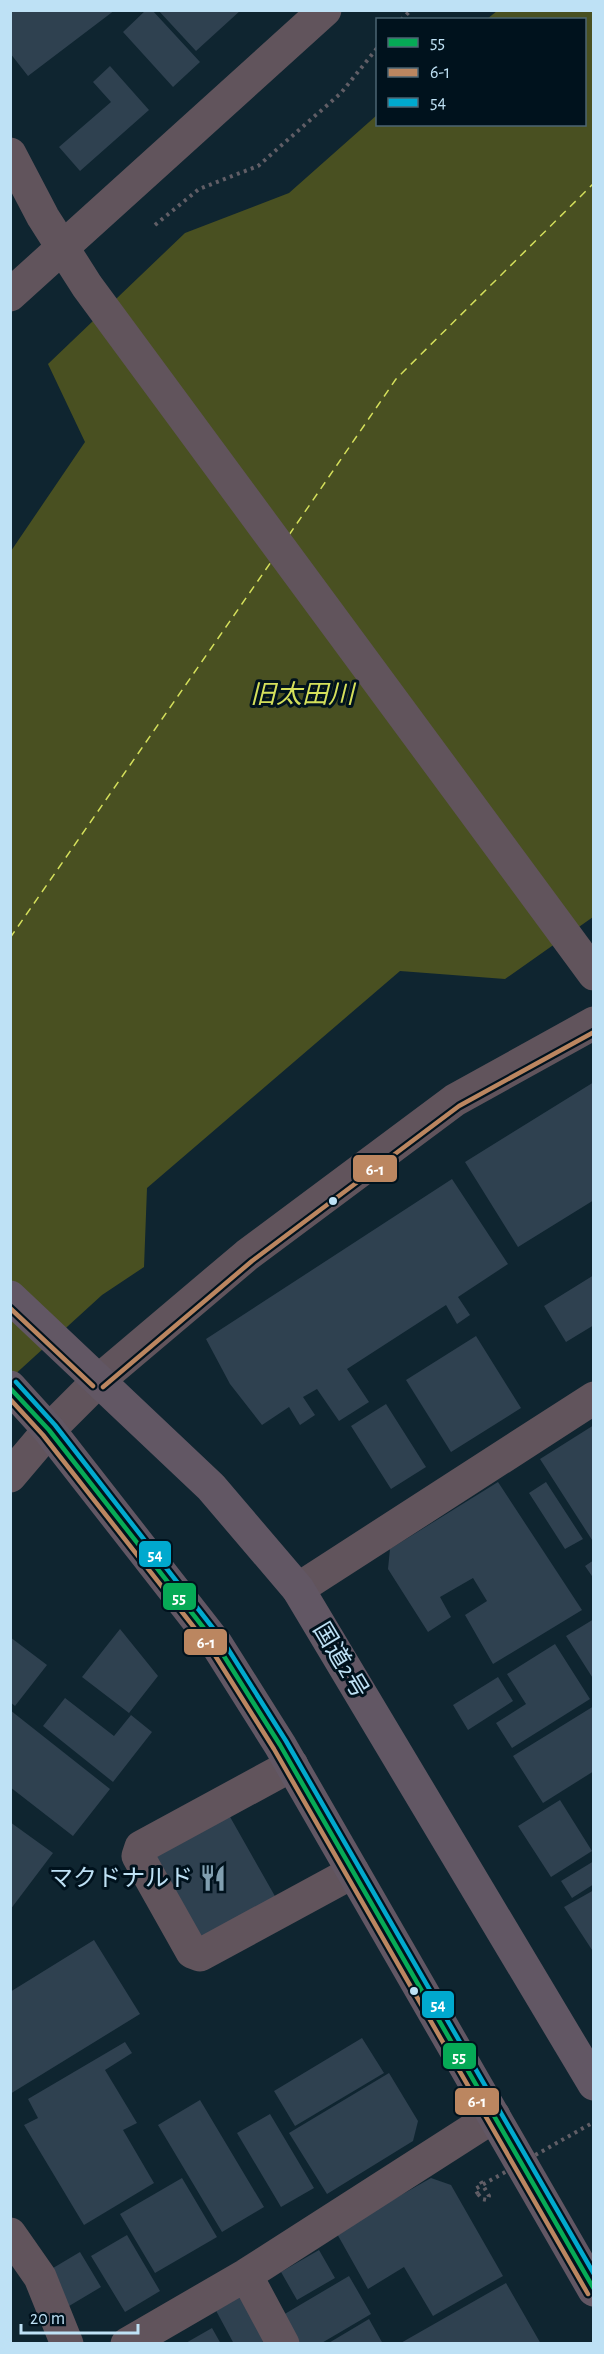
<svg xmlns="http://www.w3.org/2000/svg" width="604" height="2354" viewBox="0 0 604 2354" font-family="'Alegreya Sans','Noto Sans JP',sans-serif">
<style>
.water{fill:#495021}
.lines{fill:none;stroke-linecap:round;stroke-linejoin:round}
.ferry{stroke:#d4df5b;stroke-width:1.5;stroke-dasharray:8 6;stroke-linecap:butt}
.building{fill:#2f4150}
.path{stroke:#615e66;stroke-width:4;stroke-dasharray:3 4.5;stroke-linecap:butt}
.minor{stroke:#61545c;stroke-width:33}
.highway{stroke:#625764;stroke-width:33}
.path-bridge{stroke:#615e66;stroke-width:4;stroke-dasharray:3 4.5;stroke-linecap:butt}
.bus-1-casing{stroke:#00121d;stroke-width:9}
.bus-2-casing{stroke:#00121d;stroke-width:9}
.bus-3-casing{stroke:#00121d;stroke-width:9}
.bus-1{stroke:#06aa56;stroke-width:4.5}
.bus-2{stroke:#bb8660;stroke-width:4.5}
.bus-3{stroke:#00a9ce;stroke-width:4.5}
.bus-dot{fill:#bee1f5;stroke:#00121d;stroke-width:2}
.labels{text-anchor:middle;stroke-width:6;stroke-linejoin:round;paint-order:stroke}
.street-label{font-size:24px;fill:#bee1f5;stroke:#00121d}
.poi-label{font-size:24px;fill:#bee1f5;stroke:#00121d;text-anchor:end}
.water-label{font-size:26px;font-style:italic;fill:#d4df5b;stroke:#00121d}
.line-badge{stroke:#00121d;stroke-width:2}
.badge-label{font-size:16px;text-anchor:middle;font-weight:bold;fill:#fff}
</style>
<rect width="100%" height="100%" fill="#0f2530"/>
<!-- water -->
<path class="water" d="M497,11H593V917L505,979L400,971L147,1188L144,1267L102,1295L11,1378V551L85,442L48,364L185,233L289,193L377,115L378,124H584V20L487,19Z"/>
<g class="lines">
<!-- ferry -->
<path class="ferry" d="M289,535L396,379L594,183
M10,938L271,562"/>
</g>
<!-- building -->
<path class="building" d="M10,10H115L28,76L10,53Z
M146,10H152L200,62L173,87L123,32Z
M158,10H241L196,51Z
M110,66L149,110L80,171L59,147L111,102L93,82Z
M594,1082V1200L518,1247L465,1162Z
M452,1179L508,1264L458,1297L470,1315L457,1324L446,1305L347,1369L369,1402L339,1421L317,1389L303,1397L315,1415L300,1425L289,1407L262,1425L230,1384L206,1339Z
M594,1275V1325L566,1342L544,1306Z
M476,1336L521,1408L451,1452L406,1380Z
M386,1404L426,1467L391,1489L351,1426Z
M594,1425V1543L540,1459Z
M498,1482L582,1610L493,1664L465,1615L487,1601L473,1578L440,1597L451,1617L428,1632L388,1569L390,1549Z
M546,1482L583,1539L565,1549L529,1493Z
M594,1560V1579L585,1566Z
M594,1619V1680L566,1636Z
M120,1629L158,1676L129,1713L82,1677Z
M10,1637L47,1665L15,1706L10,1702Z
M555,1644L590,1699L512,1748L496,1723L526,1704L507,1674Z
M498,1677L513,1701L468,1730L453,1705Z
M65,1698L114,1736L131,1715L152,1732L113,1782L43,1726Z
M594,1706V1771L543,1803L513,1756Z
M10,1710L110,1789L73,1836L10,1787Z
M560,1800L592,1851L551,1877L518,1826Z
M225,1808L280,1905L206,1946L151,1849Z
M10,1822L53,1853L10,1910Z
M594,1861V1884L572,1898L561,1881Z
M594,1890V1953L564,1907Z
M94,1940L140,2014L10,2094V1992Z
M362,2038L384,2073L295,2126L274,2091Z
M125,2042L132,2053L105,2070L137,2123L123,2130L154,2183L84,2225L24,2125L38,2118L28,2099Z
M389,2073L418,2121L413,2141L327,2194L289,2133Z
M200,2100L264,2207L222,2232L158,2125Z
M270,2114L314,2188L281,2207L237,2133Z
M182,2178L217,2237L155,2273L120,2214Z
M431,2178L451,2185L503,2276L433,2316L404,2267L368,2289L336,2232Z
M127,2235L160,2291L125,2312L91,2256Z
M319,2250L335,2278L297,2300L281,2272Z
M80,2252L101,2287L64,2309L43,2274Z
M349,2276L371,2314L320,2344H299L283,2315Z
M506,2283L541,2344H399Z
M236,2293L271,2337L259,2344H234L213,2305Z
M369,2319L383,2344H327Z
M212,2328L221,2344H184Z"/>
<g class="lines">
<!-- path -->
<path class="path" d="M401,20L411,10
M155,225L199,189L258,166L341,93L378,47
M478,2194L482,2199L487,2200L489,2196L480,2180"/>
<!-- minor -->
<path class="minor" d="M10,154L43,217L87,286L594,974
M10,295L325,10
M10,1476L49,1430L98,1381L247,1255L455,1100L594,1023
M298,1589L594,1398
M292,1765L141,1847L138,1856L192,1952L200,1955L353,1872
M10,2234L40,2277L67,2344
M246,2275L283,2344
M127,2344L246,2275L494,2116"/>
<!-- highway -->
<path class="highway" d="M10,1297L211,1487L298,1589L594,2084
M10,1387L49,1430L217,1645L280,1745L594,2290"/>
<!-- path-bridge -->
<path class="path-bridge" d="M478,2194L475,2189L594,2122"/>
<defs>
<path id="bus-1" d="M10,1388L49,1430L217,1645L280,1745L594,2289"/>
<path id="bus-2" d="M10,1308L93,1386
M103,1387L252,1261L459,1106L594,1032
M10,1399L43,1435L211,1649L274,1749L588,2294"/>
<path id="bus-3" d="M16,1382L55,1425L223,1641L286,1741L594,2274"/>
</defs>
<!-- bus-1 casing -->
<use href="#bus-1" class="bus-1-casing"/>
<!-- bus-2 casing -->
<use href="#bus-2" class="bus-2-casing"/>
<!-- bus-3 casing -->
<use href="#bus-3" class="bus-3-casing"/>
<!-- bus-1 -->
<use href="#bus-1" class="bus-1"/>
<!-- bus-2 -->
<use href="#bus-2" class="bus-2"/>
<!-- bus-3 -->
<use href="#bus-3" class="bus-3"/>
</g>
<!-- icons -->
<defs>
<symbol id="restaurant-bare" viewBox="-9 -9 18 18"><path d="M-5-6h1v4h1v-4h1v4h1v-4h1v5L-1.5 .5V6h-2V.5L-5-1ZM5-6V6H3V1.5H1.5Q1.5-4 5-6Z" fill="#819fb0" stroke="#00121d" stroke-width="2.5" paint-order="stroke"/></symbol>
</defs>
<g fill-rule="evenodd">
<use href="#restaurant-bare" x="194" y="1859" width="38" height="38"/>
</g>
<!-- markers -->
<g class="bus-dot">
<circle cx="333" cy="1201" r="5"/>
<circle cx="414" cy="1991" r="5"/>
</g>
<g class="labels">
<!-- street labels -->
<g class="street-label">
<text transform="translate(341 1660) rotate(59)" y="8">国道2号</text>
</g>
<!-- poi labels -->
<g class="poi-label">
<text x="193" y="1886">マクドナルド</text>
</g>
<!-- water labels -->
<g class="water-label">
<text x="302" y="703">旧太田川</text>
</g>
</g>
<g class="line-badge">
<rect x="352" y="1154" width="46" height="29" rx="6" fill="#bb8660"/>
<rect x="138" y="1540" width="34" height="28" rx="6" fill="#00a9ce"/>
<rect x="162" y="1582" width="35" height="29" rx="6" fill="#06aa56"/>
<rect x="183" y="1628" width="45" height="28" rx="6" fill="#bb8660"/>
<rect x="421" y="1990" width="34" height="29" rx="6" fill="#00a9ce"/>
<rect x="442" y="2042" width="35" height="28" rx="6" fill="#06aa56"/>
<rect x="454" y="2087" width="46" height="29" rx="6" fill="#bb8660"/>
</g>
<g class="badge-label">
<text x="375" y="1175">6-1</text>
<text x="155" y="1560">54</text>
<text x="179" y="1603">55</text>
<text x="206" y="1648">6-1</text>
<text x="438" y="2010">54</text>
<text x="459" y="2062">55</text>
<text x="477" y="2107">6-1</text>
</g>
<!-- border -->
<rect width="604" height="2354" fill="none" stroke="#bee1f5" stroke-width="24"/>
<!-- legend -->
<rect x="376" y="18" width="210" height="108" fill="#00121d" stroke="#4c6573" stroke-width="1.5"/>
<rect x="388" y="38" width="30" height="9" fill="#06aa56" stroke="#4c6573" stroke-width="1.5"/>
<text x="430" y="48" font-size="18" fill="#bee1f5">55</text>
<rect x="388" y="68" width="30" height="9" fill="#bb8660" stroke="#4c6573" stroke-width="1.5"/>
<text x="430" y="78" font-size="18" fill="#bee1f5">6-1</text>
<rect x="388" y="98" width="30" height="9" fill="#00a9ce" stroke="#4c6573" stroke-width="1.5"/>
<text x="430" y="108" font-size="18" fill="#bee1f5">54</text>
<!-- scale -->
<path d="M21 2324v9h117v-9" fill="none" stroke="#bee1f5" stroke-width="3"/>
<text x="30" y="2324" font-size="18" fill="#bee1f5" stroke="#00121d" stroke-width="4.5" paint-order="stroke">20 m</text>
</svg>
